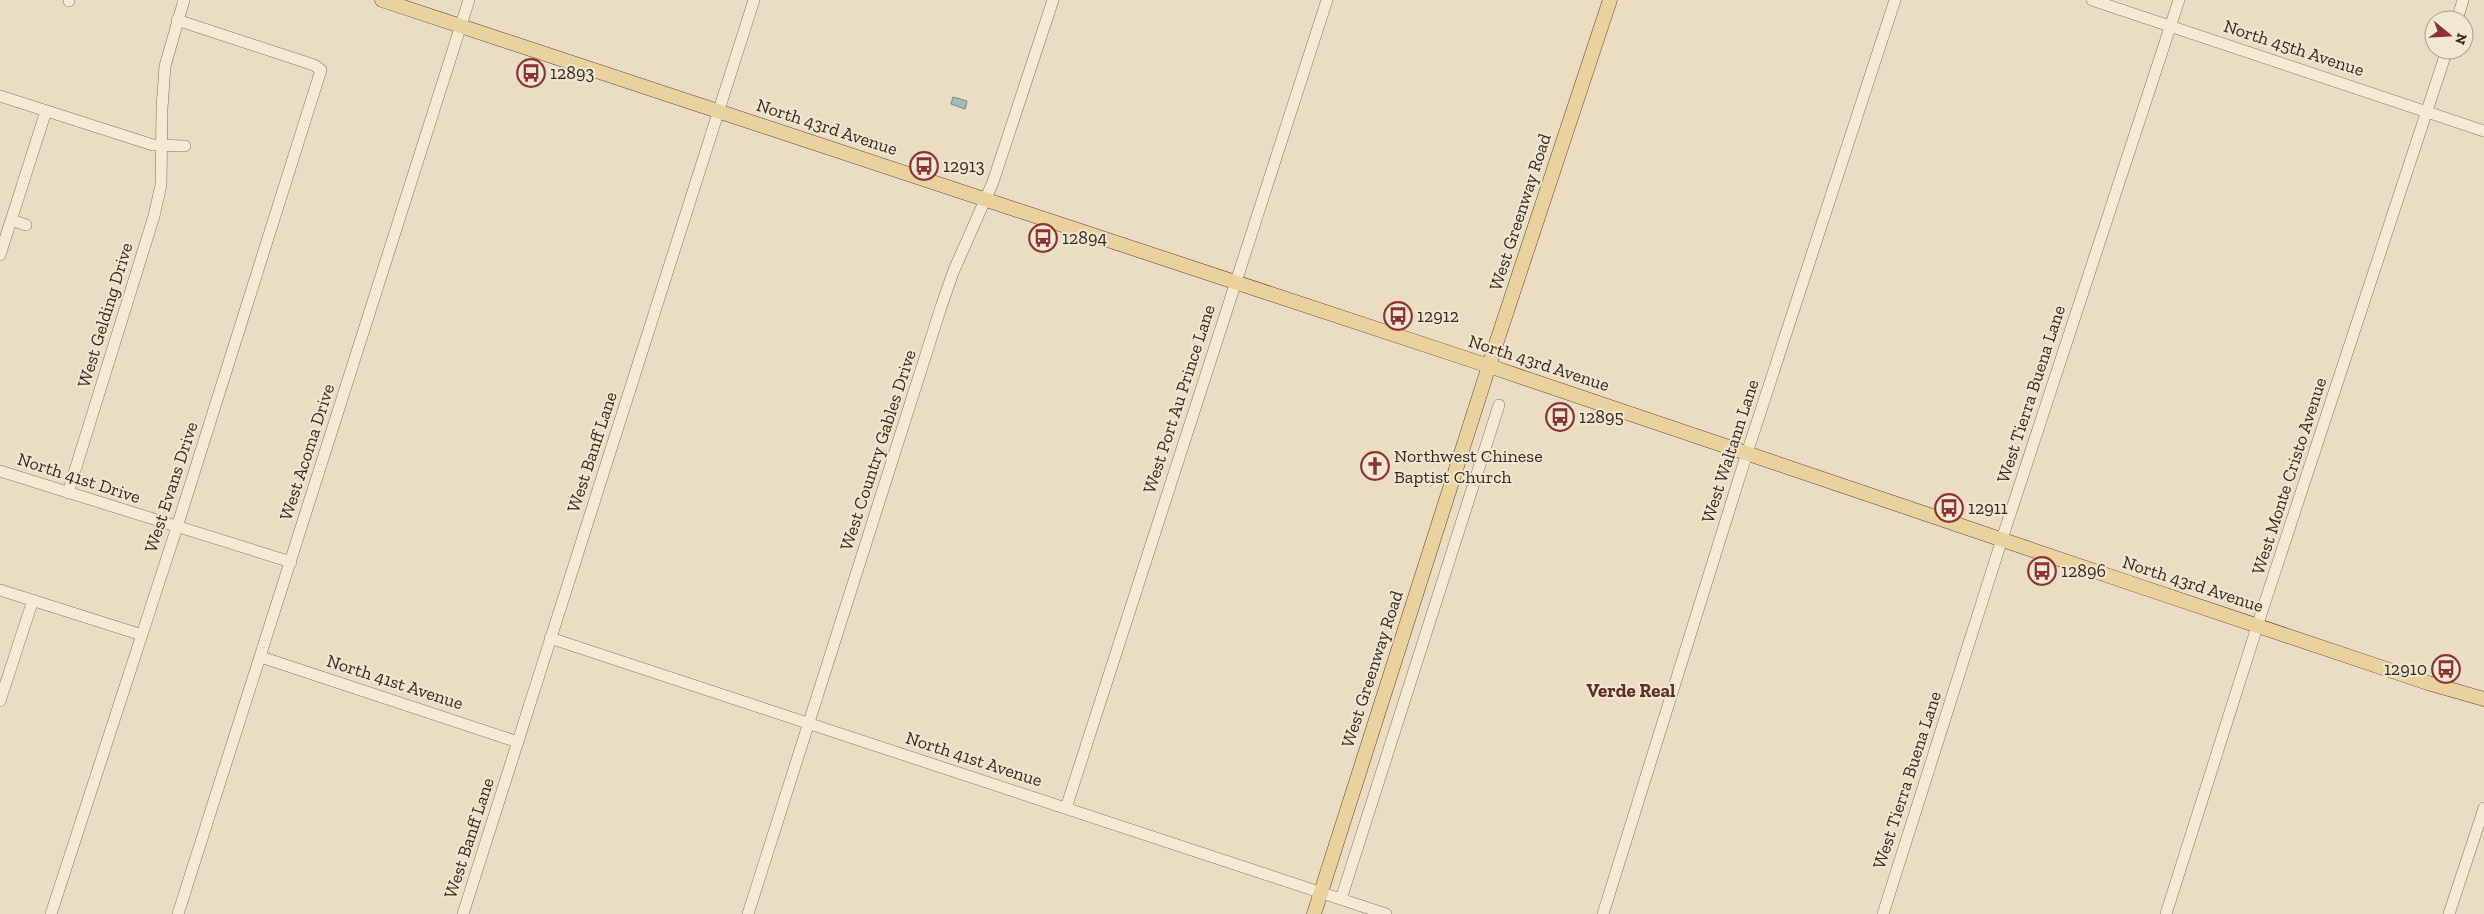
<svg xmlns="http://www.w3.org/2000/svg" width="2484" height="914" viewBox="0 0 2484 914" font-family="'Zilla Slab',serif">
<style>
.water{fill:#a5bdb5;stroke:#6d8a82}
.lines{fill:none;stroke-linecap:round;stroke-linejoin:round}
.minor-casing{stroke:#826f5b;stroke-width:12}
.major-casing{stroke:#503e2f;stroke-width:15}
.minor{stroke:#f5ebd5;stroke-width:11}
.major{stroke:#ead19e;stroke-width:14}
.labels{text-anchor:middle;stroke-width:4;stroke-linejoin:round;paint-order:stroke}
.street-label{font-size:18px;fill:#33281e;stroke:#f2e8d2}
.poi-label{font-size:18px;fill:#33281e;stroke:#f2e8d2;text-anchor:start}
.neighbourhood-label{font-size:19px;font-weight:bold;fill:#5c2d21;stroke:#f2e8d2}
</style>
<rect width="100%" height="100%" fill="#eaddc3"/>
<!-- water -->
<path class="water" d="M953,97L967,101L965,109L951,104Z"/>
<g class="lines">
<defs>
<path id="minor" d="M2092,0L2484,131
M69,1V0
M2457,20L2463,0
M0,96L153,145L185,146
M11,220L26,225
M0,255L46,111
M0,471L291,562
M68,493L154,216L161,185L162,108L165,66L184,0
M0,590L142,635
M550,638L1386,914
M261,657L518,742
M0,701L33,600
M1066,808L1327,0
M1341,899L1499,405
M51,914L177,527L321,70L314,65L177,20
M178,914L469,0
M463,914L754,0
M748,914L942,304L954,270L993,182L1053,0
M1603,914L1747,453L1895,0
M1883,914L2002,539L2179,0
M2166,914L2263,608L2447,50
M2449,914L2484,808"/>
<path id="major" d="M382,0L1489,366L2130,583L2428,683L2484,699
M1314,914L1496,344L1610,0"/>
</defs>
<!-- minor casing -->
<use href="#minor" class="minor-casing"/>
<!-- major casing -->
<use href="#major" class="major-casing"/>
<!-- minor -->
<use href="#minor" class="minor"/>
<!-- major -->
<use href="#major" class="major"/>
</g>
<!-- icons -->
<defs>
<symbol id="bus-ring" viewBox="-11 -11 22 22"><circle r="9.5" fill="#f2e8d2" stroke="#8c3133" stroke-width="1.5"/><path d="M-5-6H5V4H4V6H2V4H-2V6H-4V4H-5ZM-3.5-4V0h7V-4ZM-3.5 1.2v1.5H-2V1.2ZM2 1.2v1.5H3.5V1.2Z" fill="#8c3133"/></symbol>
<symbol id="church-ring" viewBox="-11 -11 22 22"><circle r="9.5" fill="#f2e8d2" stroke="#8c3133" stroke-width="1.5"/><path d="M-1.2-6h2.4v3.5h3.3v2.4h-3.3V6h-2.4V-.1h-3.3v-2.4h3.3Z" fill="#8c3133"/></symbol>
</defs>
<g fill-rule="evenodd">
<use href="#bus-ring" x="515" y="57" width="32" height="32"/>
<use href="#bus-ring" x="908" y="150" width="32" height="32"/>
<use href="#bus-ring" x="1027" y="222" width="32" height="32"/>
<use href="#bus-ring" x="1382" y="300" width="32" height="32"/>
<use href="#bus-ring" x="1544" y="401" width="32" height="32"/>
<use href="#church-ring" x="1359" y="450" width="32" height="32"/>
<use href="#bus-ring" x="1933" y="492" width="32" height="32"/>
<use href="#bus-ring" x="2026" y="555" width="32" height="32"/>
<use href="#bus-ring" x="2430" y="653" width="32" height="32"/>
</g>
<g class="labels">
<!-- street labels -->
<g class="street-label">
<text transform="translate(2294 48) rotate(18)" y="6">North 45th Avenue</text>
<text transform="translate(827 127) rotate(18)" y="6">North 43rd Avenue</text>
<text transform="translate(1520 212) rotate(-72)" y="6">West Greenway Road</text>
<text transform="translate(105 315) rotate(-73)" y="6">West Gelding Drive</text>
<text transform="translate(1539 363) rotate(18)" y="6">North 43rd Avenue</text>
<text transform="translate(2031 394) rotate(-72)" y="6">West Tierra Buena Lane</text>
<text transform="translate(1179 399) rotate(-72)" y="6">West Port Au Prince Lane</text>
<text transform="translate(878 450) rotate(-72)" y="6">West Country Gables Drive</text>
<text transform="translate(1730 451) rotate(-72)" y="6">West Waltann Lane</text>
<text transform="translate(307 452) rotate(-72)" y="6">West Acoma Drive</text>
<text transform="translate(592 452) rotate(-72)" y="6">West Banff Lane</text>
<text transform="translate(2289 476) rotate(-72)" y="6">West Monte Cristo Avenue</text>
<text transform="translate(79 478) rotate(18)" y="6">North 41st Drive</text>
<text transform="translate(171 487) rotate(-72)" y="6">West Evans Drive</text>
<text transform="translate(2193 584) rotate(18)" y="6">North 43rd Avenue</text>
<text transform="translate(1372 669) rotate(-72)" y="6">West Greenway Road</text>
<text transform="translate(395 682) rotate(18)" y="6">North 41st Avenue</text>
<text transform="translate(974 759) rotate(18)" y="6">North 41st Avenue</text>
<text transform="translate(1907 780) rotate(-72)" y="6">West Tierra Buena Lane</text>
<text transform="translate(469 838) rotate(-72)" y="6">West Banff Lane</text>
</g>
<!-- poi labels -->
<g class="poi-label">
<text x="550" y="79">12893</text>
<text x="943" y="172">12913</text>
<text x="1062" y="244">12894</text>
<text x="1417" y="322">12912</text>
<text x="1579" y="423">12895</text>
<text x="1394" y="462">Northwest Chinese<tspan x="1394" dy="21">Baptist Church</tspan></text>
<text x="1968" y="514">12911</text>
<text x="2061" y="577">12896</text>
<text x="2427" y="675" text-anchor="end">12910</text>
</g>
<!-- neighbourhood labels -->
<g class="neighbourhood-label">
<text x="1631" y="697">Verde Real</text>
</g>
</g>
<!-- north arrow -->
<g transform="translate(2449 35) rotate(108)"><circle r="24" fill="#f2e8d2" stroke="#a69b8a"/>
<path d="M0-4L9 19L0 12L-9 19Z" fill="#8c3133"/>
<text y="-8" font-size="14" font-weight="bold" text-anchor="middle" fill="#33281e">N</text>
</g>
</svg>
